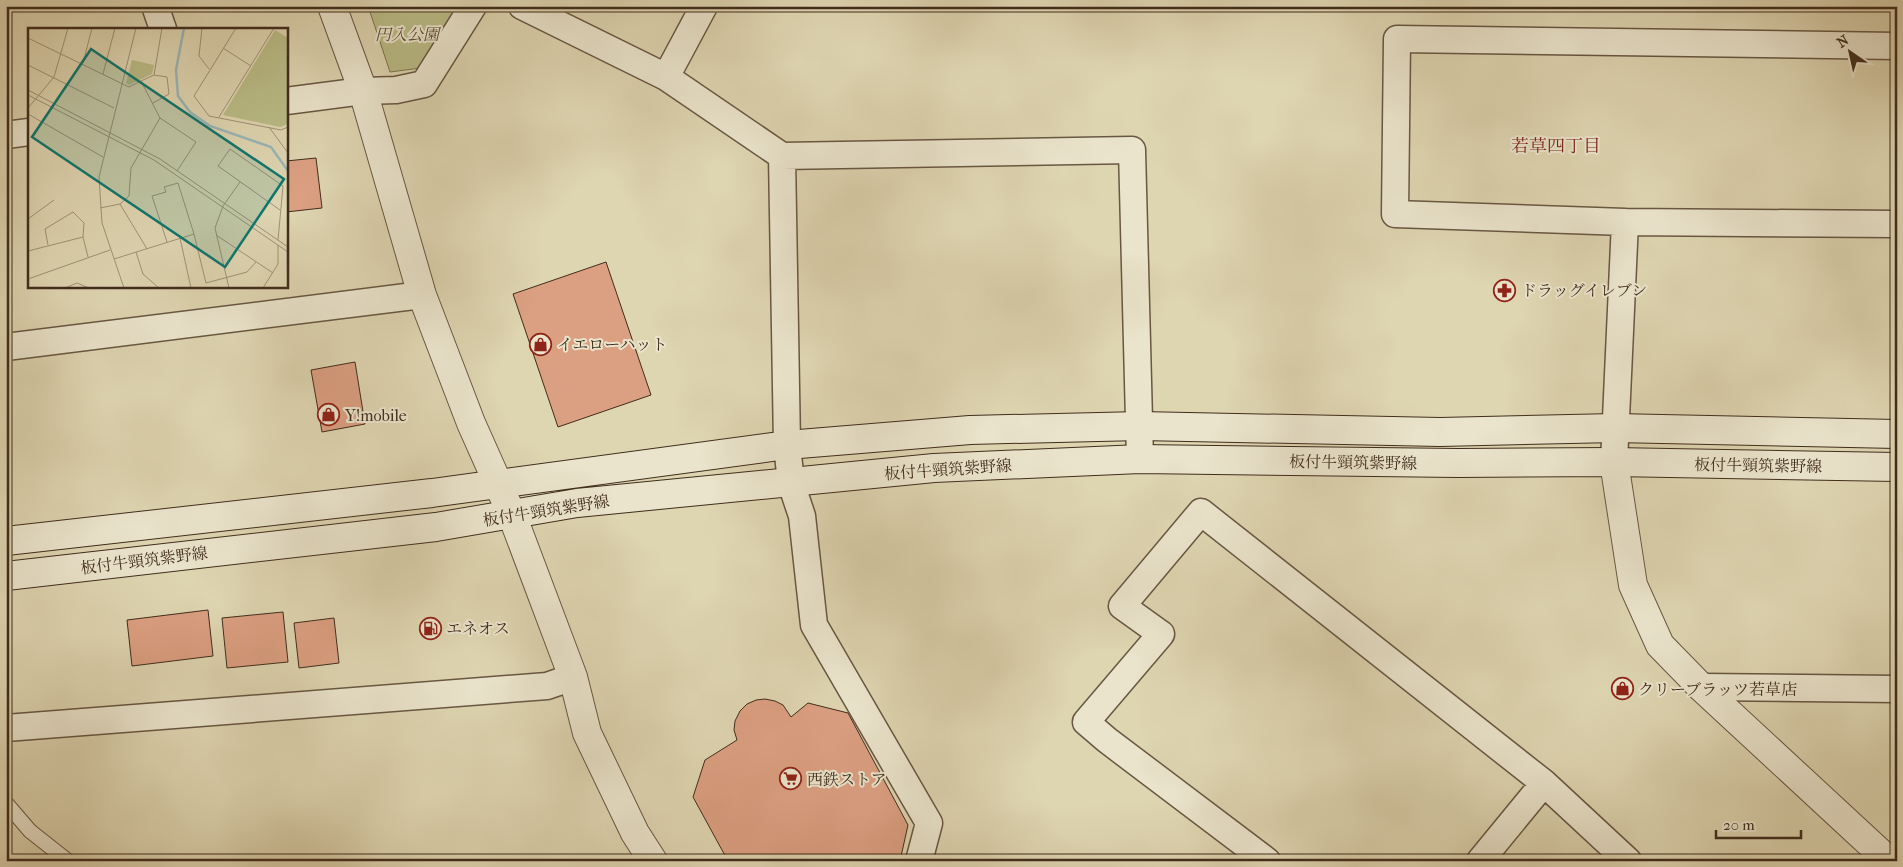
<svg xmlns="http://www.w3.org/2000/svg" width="1903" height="867" viewBox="0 0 1903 867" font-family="'IM FELL French Canon','Noto Serif JP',serif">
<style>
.green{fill:#b9bb86;stroke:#7c7452}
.building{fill:#db9f81;stroke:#402d1d}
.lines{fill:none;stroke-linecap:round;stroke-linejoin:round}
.service-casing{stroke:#685742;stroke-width:16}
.minor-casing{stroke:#685742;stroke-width:29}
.tertiary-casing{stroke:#685742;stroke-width:30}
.secondary-casing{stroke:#402d1d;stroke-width:30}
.service{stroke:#eae4cc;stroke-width:14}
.minor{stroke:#eae4cc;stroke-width:26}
.tertiary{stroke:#eae4cc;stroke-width:28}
.secondary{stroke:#eae4cc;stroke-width:28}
.labels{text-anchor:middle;stroke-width:4;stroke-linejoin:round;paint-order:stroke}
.park-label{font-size:16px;font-style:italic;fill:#584932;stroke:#eae4cc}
.poi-label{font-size:16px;fill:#402d1d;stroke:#eae4cc;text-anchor:start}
.street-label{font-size:16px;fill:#402d1d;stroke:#eae4cc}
.neighbourhood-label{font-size:18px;fill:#7a1f14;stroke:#eae4cc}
.inset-river{fill:none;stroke:#9ab5b8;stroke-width:2.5}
.inset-road{fill:none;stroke:#9f9276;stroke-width:1}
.view{fill:#0f766e;fill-opacity:0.15;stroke:#0f766e;stroke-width:2.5}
.inset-edge{fill:none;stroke:#402d1d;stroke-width:2.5}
</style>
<rect width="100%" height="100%" fill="#ded5b1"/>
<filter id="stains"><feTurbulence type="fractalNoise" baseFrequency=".004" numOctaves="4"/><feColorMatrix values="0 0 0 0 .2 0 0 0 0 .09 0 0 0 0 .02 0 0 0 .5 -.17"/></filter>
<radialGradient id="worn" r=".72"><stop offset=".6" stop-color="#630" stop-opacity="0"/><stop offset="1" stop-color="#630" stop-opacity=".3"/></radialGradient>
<!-- green -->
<path class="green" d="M368,6H457L421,68L390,72Z"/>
<!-- building -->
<path class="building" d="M316,158L322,208L286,212V161Z
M606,262L651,395L558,427L513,294Z
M355,362L365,424L322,432L311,370Z
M208,610L213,656L132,666L127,620Z
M283,612L288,662L227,668L222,618Z
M334,618L339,663L299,668L294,623Z
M765,699L775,701L783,705L791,717L808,703L848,713L908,825L900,861H728L693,797L705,760L737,740L734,730L735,721L740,711L747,704L756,700Z"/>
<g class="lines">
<defs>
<path id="service" d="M6,803L30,831L68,861"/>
<path id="minor" d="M155,6L163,29
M522,6L666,77L782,156
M1897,46L1397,39L1395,214L1625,222L1897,224
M666,77L704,6
M286,101L363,91L396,90L424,84L473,6
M6,135L29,132
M6,347L422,295
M1614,462L1625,222
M1701,687L1897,689
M6,728L547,686L573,677
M1544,783L1628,861
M919,861L929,823L814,625L802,516L791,483L787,445L782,156L1132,150L1140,459
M1267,861L1107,740L1086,722L1161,634L1122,606L1201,512L1544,783L1480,861"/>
<path id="tertiary" d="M332,6L363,91L422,295L471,423L512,515L573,677L587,733L635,833L653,861
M1614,462L1633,585L1660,645L1701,687L1889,861"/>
<path id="secondary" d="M6,541L432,493L787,445L970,430L1140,426L1440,432L1615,428L1897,434
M6,576L436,527L577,503L934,468L1140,459L1458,463L1614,462L1897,467"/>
</defs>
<!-- service casing -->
<use href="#service" class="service-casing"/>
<!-- minor casing -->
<use href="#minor" class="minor-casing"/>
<!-- tertiary casing -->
<use href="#tertiary" class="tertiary-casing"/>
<!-- secondary casing -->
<use href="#secondary" class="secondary-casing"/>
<!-- service -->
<use href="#service" class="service"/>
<!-- minor -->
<use href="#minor" class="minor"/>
<!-- tertiary -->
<use href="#tertiary" class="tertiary"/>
<!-- secondary -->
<use href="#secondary" class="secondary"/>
</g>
<!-- icons -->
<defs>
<symbol id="pharmacy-ring" viewBox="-11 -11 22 22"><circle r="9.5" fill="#eae4cc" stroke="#8f2418" stroke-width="1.5"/><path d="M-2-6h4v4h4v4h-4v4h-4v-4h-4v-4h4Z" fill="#8f2418"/></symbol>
<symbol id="shop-ring" viewBox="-11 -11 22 22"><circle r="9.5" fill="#eae4cc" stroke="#8f2418" stroke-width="1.5"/><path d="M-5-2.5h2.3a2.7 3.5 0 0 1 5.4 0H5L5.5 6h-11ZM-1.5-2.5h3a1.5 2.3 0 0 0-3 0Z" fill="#8f2418"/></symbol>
<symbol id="fuel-ring" viewBox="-11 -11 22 22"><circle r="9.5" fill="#eae4cc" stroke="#8f2418" stroke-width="1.5"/><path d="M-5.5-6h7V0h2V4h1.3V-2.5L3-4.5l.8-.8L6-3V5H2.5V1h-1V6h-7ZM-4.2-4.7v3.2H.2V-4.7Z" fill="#8f2418"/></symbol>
<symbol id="supermarket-ring" viewBox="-11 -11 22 22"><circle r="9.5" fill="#eae4cc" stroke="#8f2418" stroke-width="1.5"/><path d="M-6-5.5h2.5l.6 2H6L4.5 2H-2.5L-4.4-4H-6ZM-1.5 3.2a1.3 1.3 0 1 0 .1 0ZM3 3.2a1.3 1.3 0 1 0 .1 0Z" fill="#8f2418"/></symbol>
</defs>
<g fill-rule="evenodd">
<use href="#pharmacy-ring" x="1492" y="278" width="25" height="25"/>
<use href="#shop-ring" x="528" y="332" width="25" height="25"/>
<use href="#shop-ring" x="316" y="402" width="25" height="25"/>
<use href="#fuel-ring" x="418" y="616" width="25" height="25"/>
<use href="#shop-ring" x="1610" y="676" width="25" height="25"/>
<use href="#supermarket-ring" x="778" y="766" width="25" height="25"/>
</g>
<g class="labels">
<!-- park labels -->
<g class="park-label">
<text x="407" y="40">円入公園</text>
</g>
<!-- poi labels -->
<g class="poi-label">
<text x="1521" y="296">ドラッグイレブン</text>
<text x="557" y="350">イエローハット</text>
<text x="345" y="421">Y!mobile</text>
<text x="446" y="634">エネオス</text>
<text x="1638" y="695">クリーブラッツ若草店</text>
<text x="807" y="785">西鉄ストア</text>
</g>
<!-- street labels -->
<g class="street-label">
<text transform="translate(1353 462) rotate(1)" y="6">板付牛頸筑紫野線</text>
<text transform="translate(1758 465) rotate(1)" y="6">板付牛頸筑紫野線</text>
<text transform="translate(948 469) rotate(-4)" y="6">板付牛頸筑紫野線</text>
<text transform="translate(546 510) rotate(-9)" y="6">板付牛頸筑紫野線</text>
<text transform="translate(144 560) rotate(-7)" y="6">板付牛頸筑紫野線</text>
</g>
<!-- neighbourhood labels -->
<g class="neighbourhood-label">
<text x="1556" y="152">若草四丁目</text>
</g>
</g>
<!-- overview -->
<g transform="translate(28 28)">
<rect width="260" height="260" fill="#ded5b1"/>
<path d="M247,2L260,10V96L252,99L195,87ZM104,32L126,37L124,46L101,57L98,55Z" fill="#b9bb86"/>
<path class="inset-river" d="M156,0L148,42L150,68L162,84L182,98L243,119L260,143M260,216V243"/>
<path class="inset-road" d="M174,0L171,28L181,41M208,0L166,68L181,88L253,102L260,99M0,10L101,59L113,53L132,90M195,20L223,38M55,35L64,0M0,37L86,80M75,46L87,0M126,47L134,0M113,53L126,47L139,49L141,66L125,75M0,62L132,131L260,219M0,67L126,132L260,224M0,80L26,49L40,0M0,86L75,129M191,89L246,0M241,99L260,125M92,176L119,221M72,180L92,176L101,168L103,140L132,90L168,114L149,143M0,191L26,172M166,206L178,255L219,244L228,234M188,207L245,245M152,210L163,260M250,212L255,158L202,121L190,138L252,182M20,217L17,201L45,184L56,195L55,209L60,229M0,223L55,209M108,224L115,246L131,260M86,231L166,206L150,155L136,159L138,164L124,168L139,214M0,251L82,222M37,260L49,255L61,260M96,260L74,195L71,149L108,0M201,260L187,200L195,178L212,154M235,260L250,236V217"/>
<path class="view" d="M63,21L256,151L197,239L4,109Z"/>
<rect width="260" height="260" class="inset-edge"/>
</g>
<!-- margin -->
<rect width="1903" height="867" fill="none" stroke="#ded5b1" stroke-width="25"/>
<rect x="8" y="8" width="1888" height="852" fill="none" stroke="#402d1d" stroke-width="2.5"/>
<rect x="12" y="12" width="1878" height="842" fill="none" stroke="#402d1d"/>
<!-- north arrow -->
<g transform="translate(1850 52) rotate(326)" stroke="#eae4cc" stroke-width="4" paint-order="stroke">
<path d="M0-4L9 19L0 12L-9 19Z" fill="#402d1d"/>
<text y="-8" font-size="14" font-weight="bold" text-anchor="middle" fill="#402d1d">N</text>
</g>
<!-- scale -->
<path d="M1716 830v8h85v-8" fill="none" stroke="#402d1d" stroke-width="2.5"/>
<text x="1723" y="830" font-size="15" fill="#402d1d" stroke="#eae4cc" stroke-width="4" paint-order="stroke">20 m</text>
<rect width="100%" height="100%" filter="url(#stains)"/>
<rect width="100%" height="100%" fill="url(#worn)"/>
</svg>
